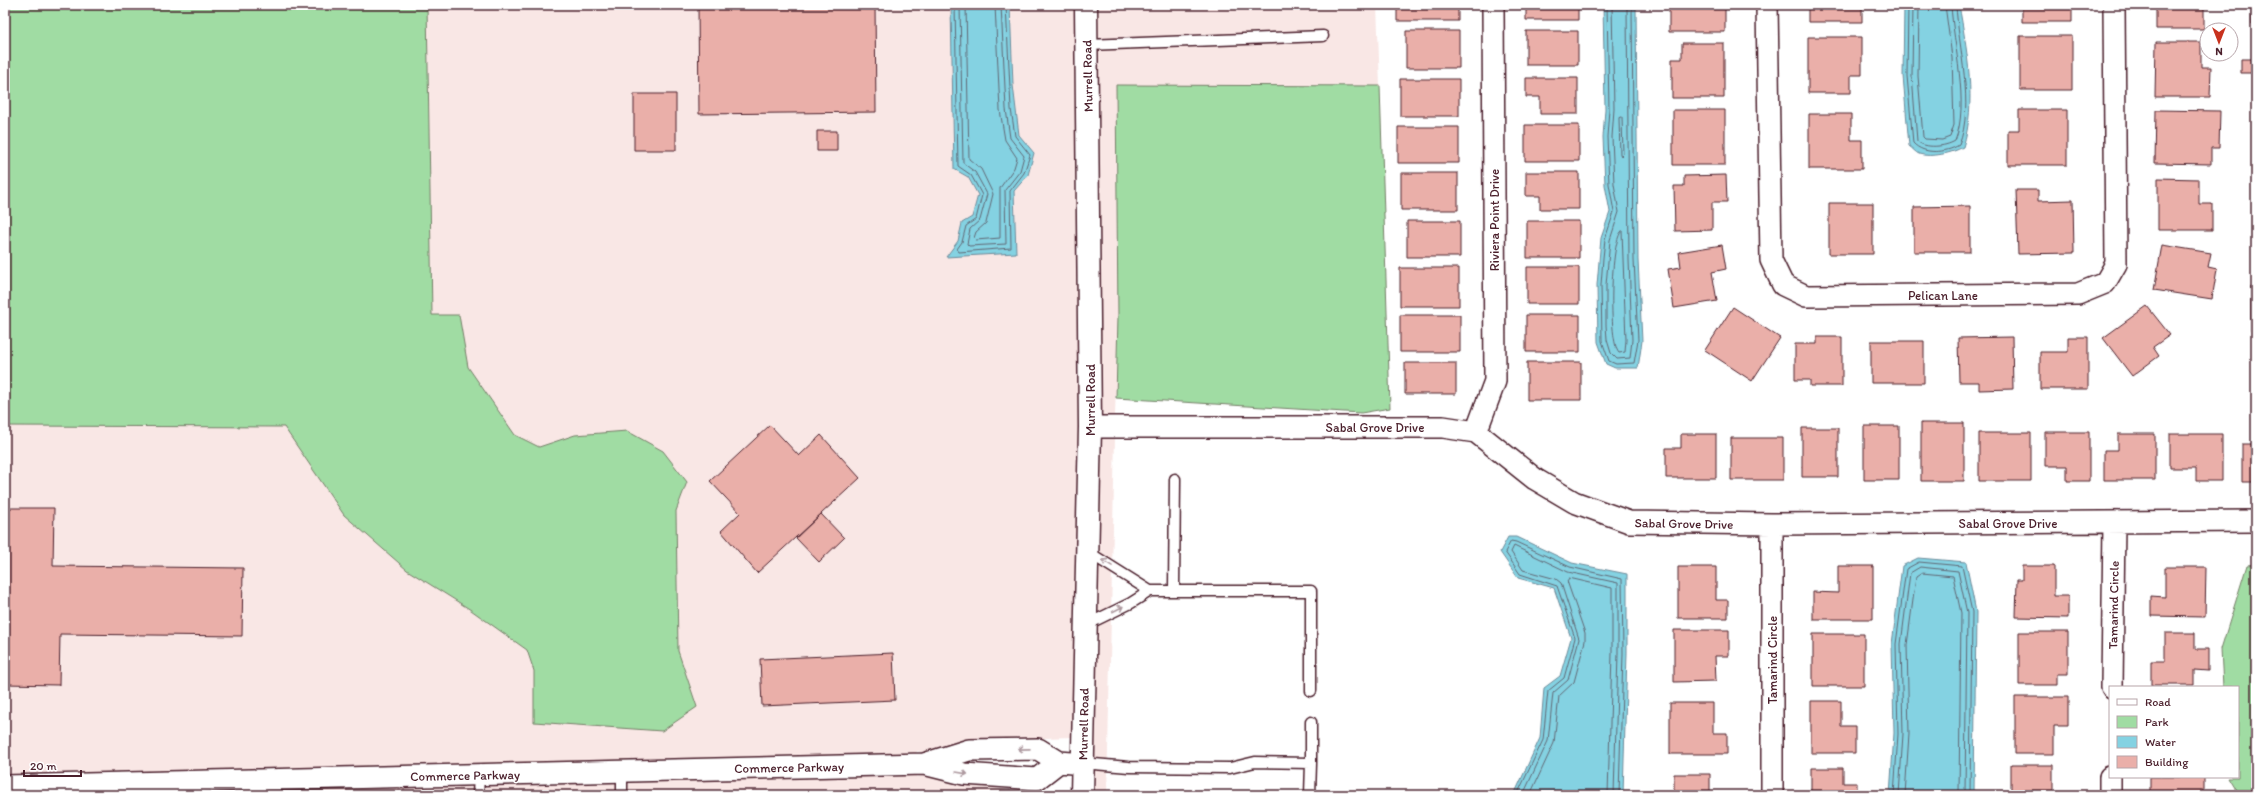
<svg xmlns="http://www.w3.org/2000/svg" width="2261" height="800" viewBox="0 0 2261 800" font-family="Itim,sans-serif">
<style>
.built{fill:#f9e7e5}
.green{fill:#a0dca3;stroke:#757e67}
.water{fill:#84d2e2;stroke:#6d8a99}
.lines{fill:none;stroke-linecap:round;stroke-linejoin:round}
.shore{stroke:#616774;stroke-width:1}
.building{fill:#eaafa9;stroke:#4a1f2b}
.service-casing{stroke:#4a1f2b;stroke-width:13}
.minor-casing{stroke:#4a1f2b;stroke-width:24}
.tertiary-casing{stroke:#4a1f2b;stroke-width:25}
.service{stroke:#fff;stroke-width:10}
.minor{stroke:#fff;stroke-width:21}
.tertiary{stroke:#fff;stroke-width:22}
.oneway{stroke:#ae9aa0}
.labels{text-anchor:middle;stroke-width:3;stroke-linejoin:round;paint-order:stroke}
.street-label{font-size:13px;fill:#4a1f2b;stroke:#fff}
</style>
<rect width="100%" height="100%" fill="#fff"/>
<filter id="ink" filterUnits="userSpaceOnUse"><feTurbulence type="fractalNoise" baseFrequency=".025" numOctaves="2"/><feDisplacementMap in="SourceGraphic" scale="8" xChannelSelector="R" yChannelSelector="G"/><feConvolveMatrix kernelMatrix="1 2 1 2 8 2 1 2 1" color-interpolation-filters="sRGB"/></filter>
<g filter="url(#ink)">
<!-- built -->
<path class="built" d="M427,5H951L954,169L968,177L978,195L972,217L962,223L958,241L947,256L1016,253L1014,191L1028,175L1034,153L1019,135L1013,85L1010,5H1076L1081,427L1072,737L964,741L924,753L917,751L916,753L5,776V426L284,427L344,515L407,570L471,610L527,650L534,671V722L662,731L697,707L678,651L676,511L687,482L575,435L539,447L515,435L468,367L459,316L432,315Z
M1096,5H1377L1380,86H1116L1118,317L1115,416H1100Z
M1100,438H1115L1107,795H1091Z
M917,775V777L925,775L1007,790L1072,791V795H105Z"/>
<!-- green -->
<path class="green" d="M5,5H427L432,315H459L468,367L515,435L539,447L575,435L627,431L663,451L687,482L676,511L678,651L697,707L662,731L534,722V671L527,650L471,610L407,570L344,515L284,427L5,426Z
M1116,85L1380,86L1390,408L1361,413L1116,398L1118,317Z
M2256,564V795H2239L2228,777H2238V687H2223L2221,649L2247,565Z"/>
<!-- water -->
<path class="water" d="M951,5H1010L1013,85L1019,135L1034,153L1028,175L1014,191L1016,253L946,257L958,241L962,223L972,217L978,195L968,177L954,169Z
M1603,5H1636L1638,260L1642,341L1638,368H1615L1606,364L1598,342L1597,285L1601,238L1610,212L1605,185L1603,137L1605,109Z
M1904,5H1959C1967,50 1977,103 1963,147C1953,153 1931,158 1919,154C1916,153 1912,148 1909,146L1903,76Z
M1508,537H1517L1572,563L1627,574V653L1623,795H1514L1540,738L1544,688L1560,676L1571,638L1554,588L1518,578L1500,552Z
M1918,558L1966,562L1976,612L1974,795H1890L1894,733L1892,644L1902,566Z"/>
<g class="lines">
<!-- shore -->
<path class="shore" d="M955,5L958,166L971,175L982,195L976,219L966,226L962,242L957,249L959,252L1011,248L1010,191L1024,173L1030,155L1015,136L1011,109L1006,5
M960,5L963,163L975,172L987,194L980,220L970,229L967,244L969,246L1006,244L1005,190L1020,171L1024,156L1010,138L1006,109L1001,5
M966,5L969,159L981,169L993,194L986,223L976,232L974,238L976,240L1000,238V188L1014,168L1017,158L1005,140L1000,110L995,5
M1607,5L1609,109L1607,137L1609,184L1614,212L1605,239L1603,258L1601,285L1602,341L1609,361L1616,364L1634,363L1638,340L1634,260L1632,5
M1612,5L1614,109L1612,137L1614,184L1619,212L1610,240L1606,285V325L1607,340L1611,353L1617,359L1630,358L1632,340L1629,260L1627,5
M1908,5L1907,76L1913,143C1924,155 1946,153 1959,145C1975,105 1958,47 1956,5
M1913,5L1912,76L1917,141C1925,149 1945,147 1955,141C1970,104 1953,44 1951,5
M1919,5L1918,76L1923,137L1925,139L1942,140L1950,137L1954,125L1952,57L1945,5
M1622,117L1623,154L1621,156L1620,154L1619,118Z
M1622,231L1626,340L1625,352L1619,353C1608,342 1610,239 1622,231Z
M1517,795L1543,740L1548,691L1564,678L1575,638L1557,586L1520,574L1505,552L1511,541L1516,542L1570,567L1622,579L1623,653L1619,795
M1523,795L1548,741L1553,693L1568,680L1579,639L1561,583L1556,579L1523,570L1511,552L1514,546L1568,572L1618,583V653L1614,795
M1530,795L1554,743L1559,696L1574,682L1585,641V633L1567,581L1569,578L1612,588V653L1608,795
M1894,795L1898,734L1896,644L1906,569L1919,562L1962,566L1972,612L1970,795
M1899,795L1903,734L1901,644L1910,573L1920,567L1958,571L1967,613L1965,795
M1905,795L1909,734L1907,645L1916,577L1922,573L1953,576L1961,613L1959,795"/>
</g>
<!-- building -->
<path class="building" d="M698,5H875L876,112L699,114Z
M1397,5H1458V21H1397Z
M1526,5H1578V20H1526Z
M1669,5H1725V32H1669Z
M1808,5H1862V22H1808Z
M2022,5H2072V22H2022Z
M2156,5H2204V29H2156Z
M2252,5H2256V24H2252Z
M1406,31H1459V68H1406Z
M1526,31H1578V65H1526Z
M2020,36H2072V90H2020Z
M1808,37H1862V75H1851V93H1808Z
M2156,42H2201V67H2211L2210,97H2155Z
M1682,43H1724V98H1672V59H1682Z
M2255,43L2256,73H2241V59H2255Z
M1526,78H1578V114H1540V97H1526Z
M1400,79H1459V116H1400Z
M634,94H676V150H634Z
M1673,110H1725V165H1673Z
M2019,110H2067V165H2008V130H2019Z
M2156,110L2220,111L2219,148H2211V164L2155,163Z
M1809,114H1851V140H1862V169H1809Z
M1525,125H1579V161H1525Z
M1398,127H1459V163H1398Z
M817,131H837V151H817Z
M1526,172H1579V209H1540V196H1526Z
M1401,173H1458V210H1401Z
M1726,175L1727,202H1712V230L1675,231L1674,186H1684V176Z
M2158,178L2199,179V204H2212V230H2158Z
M2016,190H2038V201L2073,200L2074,253L2018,254Z
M1829,203H1873V254H1829Z
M1970,206V252H1914V207Z
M1407,221H1460V257H1407Z
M1527,221H1579V258H1527Z
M2254,233H2256V270H2255Z
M1722,245L1726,269L1712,272L1717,301L1674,308L1668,269L1681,267L1679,252Z
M2162,245L2211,253L2208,267L2217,269L2212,299L2154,290Z
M1527,267H1579V304H1527Z
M1400,268H1459V306H1400Z
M2251,286H2256V331H2251Z
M2147,306L2170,335L2153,347L2159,356L2132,376L2103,338Z
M1733,307L1780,338L1752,381L1705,350Z
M1400,315H1460V352H1400Z
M1526,315H1580V352H1526Z
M1817,337H1842V386H1810V380H1795V344H1817Z
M2012,337L2013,389L1979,390V382H1959L1958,338Z
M2068,337H2088V389H2040V352H2068Z
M1871,341H1924V383H1871Z
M1527,362H1581V400H1527Z
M1405,363H1456V394H1405Z
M1921,423H1964V481H1921Z
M770,425L799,456L821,435L860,478L757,573L721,531L740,513L710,481Z
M1864,426H1899V480H1864Z
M1802,428H1838V477H1802Z
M2045,432H2089V481H2067V466H2045Z
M1979,433H2031V481H1979Z
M1681,434H1716V478H1666V448H1681Z
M2118,434H2155V480H2104V450H2118Z
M2170,434H2222V481H2196V468H2170Z
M1731,438H1783V480H1731Z
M2242,444H2256V482H2242Z
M5,508H54L53,566L243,568L242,636L60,634L59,685L5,684Z
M821,514L844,538L819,562L796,538Z
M1838,566H1873V619H1813V592L1838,593Z
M2022,566H2054V596H2068V618L2016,617L2017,580H2022Z
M1678,567H1716V600H1728V618H1678Z
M2165,567H2206L2205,617L2151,616V596L2165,597Z
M1674,630H1729V656H1715L1716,681L1674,682Z
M2019,632H2068V674H2057V685H2019Z
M2165,633H2195V649H2208V671L2194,670V685H2151V661H2165Z
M1813,634H1864V686H1813Z
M893,653L895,700L762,706L760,659Z
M2015,697H2068V726H2054V754H2015Z
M1811,701H1841V726H1855V753H1811Z
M1670,703H1713V733H1727V754H1670Z
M2011,765H2053V793H2066V795H2011Z
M1811,768H1843V783H1857V795H1811Z
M1674,774H1710V795H1674Z
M2150,777H2204V795H2150Z"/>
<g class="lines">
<defs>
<path id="service" d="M1087,45L1323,36
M1088,552L1150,591
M1174,591L1175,479
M1086,625L1131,603L1150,591H1311V691
M1311,722V763
M1082,763L1129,767L1230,768L1255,762L1311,763L1310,795
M622,771V795
M478,795L479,775"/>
<path id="minor" d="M1767,5L1771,260L1783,285L1806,296L2078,294L2105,283L2116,264L2114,5
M1090,427H1443L1476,432L1535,479L1574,502L1629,522L1772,524L2256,521
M1476,432L1495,381L1493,5
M2112,687L2114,522
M924,764L969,750L1038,749L1059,762L1072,763
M5,786L924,764L964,774L1037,779L1059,762
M1772,795V524
M2110,795V777"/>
<path id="tertiary" d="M1082,795L1090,427L1086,5"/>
</defs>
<!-- service casing -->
<use href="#service" class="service-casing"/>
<!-- minor casing -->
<use href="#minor" class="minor-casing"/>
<!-- tertiary casing -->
<use href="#tertiary" class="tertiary-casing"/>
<!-- service -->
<use href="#service" class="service"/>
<!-- minor -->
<use href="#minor" class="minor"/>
<!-- tertiary -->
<use href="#tertiary" class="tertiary"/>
</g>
<!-- one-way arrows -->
<defs><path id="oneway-shaft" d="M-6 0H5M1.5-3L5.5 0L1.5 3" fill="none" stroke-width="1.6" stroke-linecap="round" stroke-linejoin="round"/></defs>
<g class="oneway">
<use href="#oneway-shaft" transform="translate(1107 563) rotate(-148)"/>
<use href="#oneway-shaft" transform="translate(1118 609) rotate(-27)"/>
<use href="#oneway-shaft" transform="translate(1024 749) rotate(179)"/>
<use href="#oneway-shaft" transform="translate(962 773) rotate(10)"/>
</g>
</g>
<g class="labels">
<!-- street labels -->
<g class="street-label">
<text transform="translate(1087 76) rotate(-91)" y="5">Murrell Road</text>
<text transform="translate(1494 220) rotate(-90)" y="5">Riviera Point Drive</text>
<text x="1943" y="300">Pelican Lane</text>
<text transform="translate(1090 400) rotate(-90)" y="5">Murrell Road</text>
<text x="1375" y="432">Sabal Grove Drive</text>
<text transform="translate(1684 523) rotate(1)" y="5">Sabal Grove Drive</text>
<text x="2008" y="528">Sabal Grove Drive</text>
<text transform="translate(2113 605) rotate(-89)" y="5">Tamarind Circle</text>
<text transform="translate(1772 660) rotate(-90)" y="5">Tamarind Circle</text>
<text transform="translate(1083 724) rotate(-89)" y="5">Murrell Road</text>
<text transform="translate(789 767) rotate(-1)" y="5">Commerce Parkway</text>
<text transform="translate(465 775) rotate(-1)" y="5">Commerce Parkway</text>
</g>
</g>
<!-- margin -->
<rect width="2261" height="800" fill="none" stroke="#fff" stroke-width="20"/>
<rect x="10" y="10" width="2241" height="780" fill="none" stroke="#4a1f2b" stroke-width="1.5" filter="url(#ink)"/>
<!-- legend -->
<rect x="2109" y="686" width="130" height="92" fill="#ffffff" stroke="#b7a5aa"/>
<rect x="2117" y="699" width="20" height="6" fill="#ffffff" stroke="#b7a5aa"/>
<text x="2145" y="706" font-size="12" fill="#4a1f2b">Road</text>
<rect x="2117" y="716" width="20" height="12" fill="#a0dca3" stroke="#b7a5aa"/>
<text x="2145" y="726" font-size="12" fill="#4a1f2b">Park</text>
<rect x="2117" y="736" width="20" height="12" fill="#84d2e2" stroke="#b7a5aa"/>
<text x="2145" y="746" font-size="12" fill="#4a1f2b">Water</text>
<rect x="2117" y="756" width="20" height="12" fill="#eaafa9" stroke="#b7a5aa"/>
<text x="2145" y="766" font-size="12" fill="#4a1f2b">Building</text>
<!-- north arrow -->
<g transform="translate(2219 42) rotate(180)"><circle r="19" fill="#ffffff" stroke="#b7a5aa"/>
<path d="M0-3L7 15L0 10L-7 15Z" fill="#c8321e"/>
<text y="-6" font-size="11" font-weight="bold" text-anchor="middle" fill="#4a1f2b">N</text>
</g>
<!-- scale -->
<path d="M24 770v6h57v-6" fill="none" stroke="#4a1f2b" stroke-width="2"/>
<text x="30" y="770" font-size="12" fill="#4a1f2b" stroke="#ffffff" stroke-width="3" paint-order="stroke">20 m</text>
</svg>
